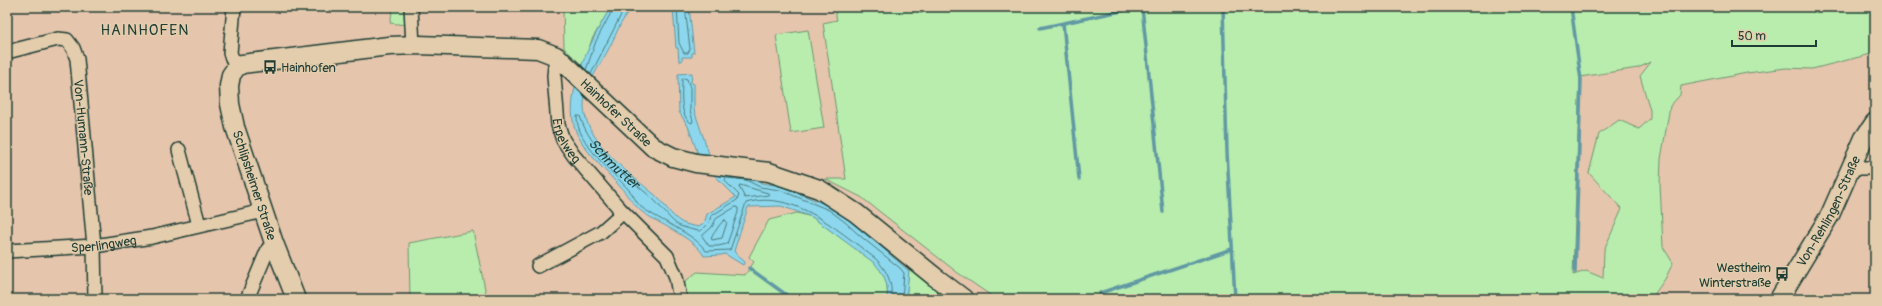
<svg xmlns="http://www.w3.org/2000/svg" width="1882" height="306" viewBox="0 0 1882 306" font-family="Pangolin,sans-serif">
<style>
.green{fill:#b9edad;stroke:#6c9570;fill-rule:evenodd}
.water{fill:#8cd7ed;stroke:#6099a3}
.lines{fill:none;stroke-linecap:round;stroke-linejoin:round}
.shore{stroke:#4b7b7e;stroke-width:1}
.stream{stroke:#6099a3;stroke-width:3.5}
.street-casing{stroke:#1f3d34;stroke-width:16}
.secondary-casing{stroke:#1f3d34;stroke-width:21}
.street{stroke:#e3cdac;stroke-width:13}
.secondary{stroke:#e3cdac;stroke-width:18}
.labels{text-anchor:middle;stroke-width:3;stroke-linejoin:round;paint-order:stroke}
.poi-label{font-size:13px;fill:#1f3d34;stroke:#e3cdac;text-anchor:start}
.street-label{font-size:13px;fill:#1f3d34;stroke:#e3cdac}
.water-label{font-size:14px;font-style:italic;fill:#24453d;stroke:#e3cdac}
.quarter-label{font-size:15px;letter-spacing:1px;fill:#1f3d34;stroke:#e3cdac}
</style>
<rect width="100%" height="100%" fill="#e6c5ad"/>
<filter id="ink" filterUnits="userSpaceOnUse"><feTurbulence type="fractalNoise" baseFrequency=".025" numOctaves="2"/><feDisplacementMap in="SourceGraphic" scale="8" xChannelSelector="R" yChannelSelector="G"/><feConvolveMatrix kernelMatrix="1 2 1 2 8 2 1 2 1" color-interpolation-filters="sRGB"/></filter>
<g filter="url(#ink)">
<!-- green -->
<path class="green" d="M393,7H406V25L390,23Z
M563,7H611L592,39L583,66L564,48Z
M834,7H1875V53L1812,69L1786,68L1747,73L1681,86L1680,95L1670,106L1661,159L1660,184L1663,247L1673,263L1665,279L1651,299H996L958,273L861,197L825,179H846L823,23L837,20ZM1651,62L1640,76L1650,110V119L1639,129L1619,120L1599,134L1589,173L1622,209L1604,250L1603,278L1586,271L1573,275L1580,77L1638,68Z
M808,30L824,128L791,133L776,35Z
M797,213L812,217L873,261C884,273 889,283 887,299H685L682,284L697,272L745,275L754,262L749,257L769,220Z
M473,231L487,299H410L409,243Z
M909,267L956,299H906Z"/>
<!-- water -->
<path class="water" d="M611,7H633C620,20 615,38 606,54C598,67 589,82 585,97C576,134 629,174 654,194C663,202 671,216 681,222C686,225 694,226 699,227L705,221L707,214L736,197L711,172L747,176L761,183L781,186L831,207L848,218L909,271L906,299H887C889,283 884,273 873,262L812,217L781,206L748,207L734,251L736,254L745,262L743,265L725,254L721,255L704,256C695,239 662,225 645,214C633,206 626,192 615,181C602,167 586,152 577,134C560,98 592,38 611,7Z
M673,7H689L694,53H692V57H682V61H679L678,48H676Z
M692,73L691,83L694,84V110L709,154H698L688,126L679,112L678,74Z"/>
<g class="lines">
<!-- shore -->
<g class="shore">
<path d="M677,7L679,43L684,53H688L690,49L685,7"/>
<path d="M586,70L596,41L614,7"/>
<path d="M591,74L622,13L628,7"/>
<path d="M684,78L687,79L690,88V110L693,121L692,123C679,118 682,91 682,80Z"/>
<path d="M740,185L768,193L769,195L745,198L739,187Z"/>
<path d="M736,207L738,208V212L727,244L718,246H709L702,236L712,227L716,219Z"/>
<path d="M725,220L727,222L722,238L712,240L711,237C716,232 719,223 725,220Z"/>
<path id="s1" d="M891,299C893,282 887,271 876,259C840,232 794,189 746,203L730,250L706,251C695,234 660,221 641,207C636,203 634,195 629,190C613,172 576,143 577,116H580C590,150 627,176 652,198C660,205 671,222 680,226C686,228 695,231 701,231L709,223L711,216L737,200L739,195L725,181L726,178L746,180L760,187L780,190L829,210L845,222L859,235L900,268L904,273L902,299"/>
</g>
<!-- stream -->
<path class="stream" d="M1142,7L1163,212
M1223,7L1227,152L1235,299
M1571,7L1581,80L1575,272
M921,12V7
M1063,23L1079,179
M1040,28L1140,7
M749,268L792,299
M1100,293L1232,249"/>
<defs>
<g id="street">
<path d="M234,7L230,53L236,68"/>
<path d="M411,7L413,46"/>
<path id="s2" d="M7,52L58,39L67,40L73,48L77,59L94,246L95,299"/>
<path id="s3" d="M556,56L554,76L558,125L563,140L574,156L619,208L667,256L676,277L680,299"/>
<path d="M179,150L199,225"/>
<path d="M1851,168H1875"/>
<path id="s4" d="M7,251L94,246L152,237L263,211"/>
<path d="M538,266L601,232L620,215L619,208"/>
<path d="M247,299L268,249L274,243"/>
</g>
<g id="secondary">
<path id="s5" d="M296,299L274,243L235,127L230,104L229,86L231,75L236,68L242,64L389,46L418,45L538,49L556,56L564,63L653,147L673,157L696,163L769,172L819,189L856,213L935,277L964,299"/>
<path id="s6" d="M1779,299L1830,215L1864,138L1875,122"/>
</g>
</defs>
<!-- street casing -->
<use href="#street" class="street-casing"/>
<!-- secondary casing -->
<use href="#secondary" class="secondary-casing"/>
<!-- street -->
<use href="#street" class="street"/>
<!-- secondary -->
<use href="#secondary" class="secondary"/>
</g>
</g>
<!-- icons -->
<defs>
<symbol id="bus-bare" viewBox="-9 -9 18 18"><path d="M-5-6H5V4H4V6H2V4H-2V6H-4V4H-5ZM-3.5-4V0h7V-4ZM-3.5 1.2v1.5H-2V1.2ZM2 1.2v1.5H3.5V1.2Z" fill="#1f3d34" stroke="#e3cdac" stroke-width="2.5" paint-order="stroke"/></symbol>
</defs>
<g fill-rule="evenodd">
<use href="#bus-bare" x="260" y="57" width="20" height="20"/>
<use href="#bus-bare" x="1772" y="264" width="20" height="20"/>
</g>
<g class="labels">
<!-- poi labels -->
<g class="poi-label">
<text x="281" y="72">Hainhofen</text>
<text x="1771" y="272" text-anchor="end">Westheim<tspan x="1771" dy="15">Winterstraße</tspan></text>
</g>
<!-- street labels -->
<g class="street-label">
<text dy="5" stroke="none"><textPath href="#s5" startOffset="650">Hainhofer Straße</textPath></text>
<text dy="5" stroke="none"><textPath href="#s2" startOffset="162">Von-Humann-Straße</textPath></text>
<text dy="5" stroke="none"><textPath href="#s3" startOffset="87">Erpelweg</textPath></text>
<text transform="translate(255 185) rotate(72)" y="5">Schlipsheimer Straße</text>
<text dy="5" stroke="none"><textPath href="#s6" startOffset="101">Von-Rehlingen-Straße</textPath></text>
<text dy="5" stroke="none"><textPath href="#s4" startOffset="97">Sperlingweg</textPath></text>
</g>
<!-- water labels -->
<g class="water-label">
<text dy="5" stroke="none"><textPath href="#s1" startOffset="520">Schmutter</textPath></text>
</g>
<!-- quarter labels -->
<g class="quarter-label">
<text x="145" y="35">HAINHOFEN</text>
</g>
</g>
<!-- margin -->
<rect width="1882" height="306" fill="none" stroke="#e3cdac" stroke-width="24"/>
<rect x="12" y="12" width="1858" height="282" fill="none" stroke="#1f3d34" stroke-width="1.5" filter="url(#ink)"/>
<!-- scale -->
<path d="M1732 40v6h84v-6" fill="none" stroke="#1f3d34" stroke-width="2"/>
<text x="1738" y="40" font-size="12" fill="#1f3d34" stroke="#e3cdac" stroke-width="3" paint-order="stroke">50 m</text>
</svg>
